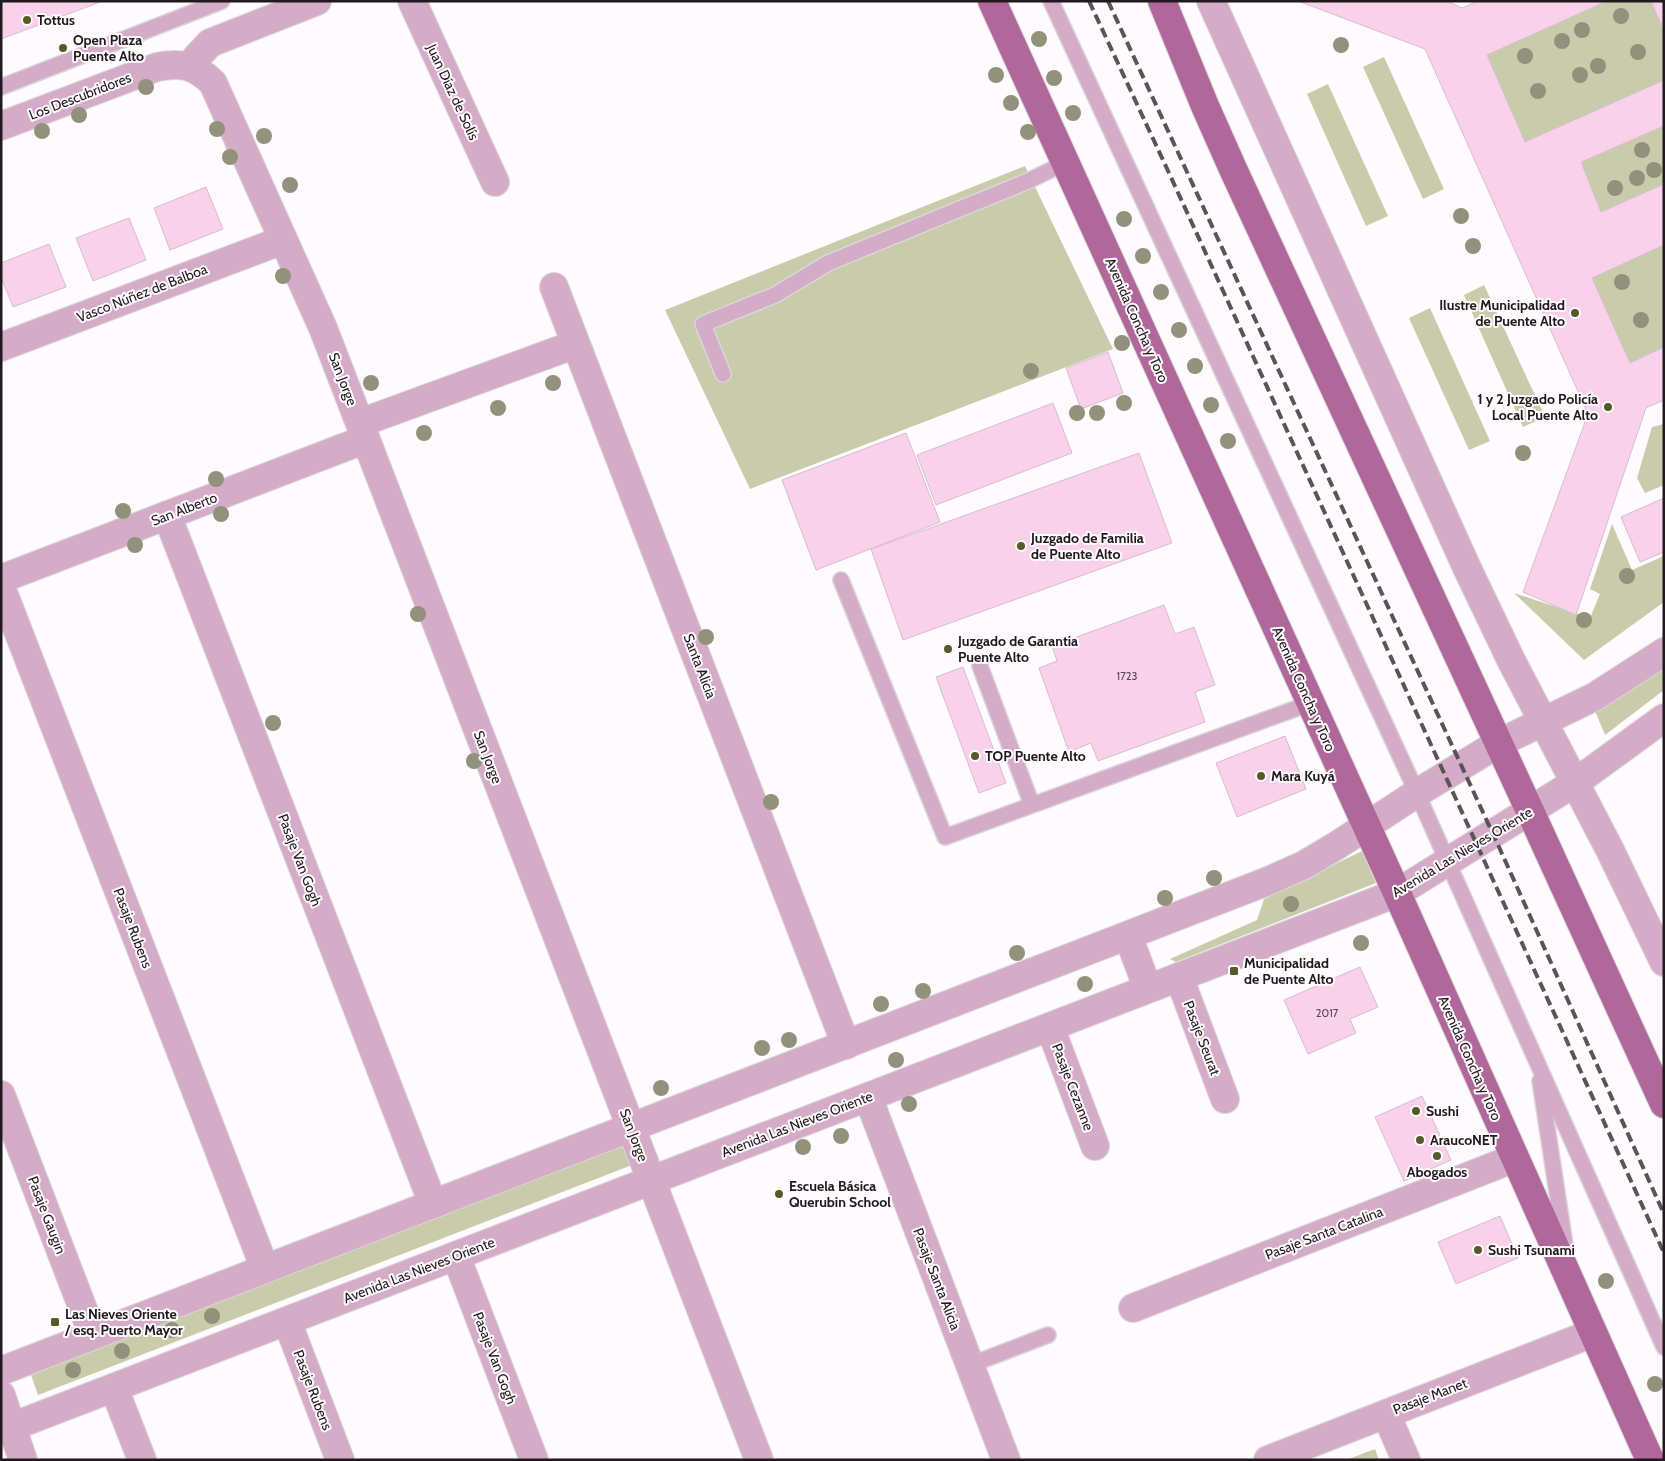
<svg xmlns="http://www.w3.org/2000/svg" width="1665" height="1461" viewBox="0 0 1665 1461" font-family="Cabin,sans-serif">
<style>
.green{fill:#c8ccaa}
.building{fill:#f9d1eb;stroke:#d5becd}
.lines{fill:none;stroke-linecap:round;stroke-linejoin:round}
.service-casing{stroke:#dbd6d9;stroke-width:18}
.minor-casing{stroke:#dbd6d9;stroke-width:30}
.tertiary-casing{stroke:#dbd6d9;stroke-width:30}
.primary-casing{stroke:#dbd6d9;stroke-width:30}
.service{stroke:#d5acc7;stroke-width:15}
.minor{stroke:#d5acc7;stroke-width:28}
.tertiary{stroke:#d5acc7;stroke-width:28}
.primary{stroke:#af6899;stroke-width:28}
.rail{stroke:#5b5358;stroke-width:4;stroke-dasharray:10 5;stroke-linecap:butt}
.tree{fill:#92917c}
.poi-dot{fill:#575a28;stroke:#fffafd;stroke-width:2}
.labels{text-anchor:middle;stroke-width:4;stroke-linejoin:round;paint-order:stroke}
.number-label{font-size:11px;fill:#574751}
.poi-label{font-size:14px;font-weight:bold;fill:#21191e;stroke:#fffafd;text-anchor:start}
.street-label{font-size:14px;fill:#21191e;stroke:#fffafd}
</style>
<rect width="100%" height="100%" fill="#fffafd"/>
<!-- green -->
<path class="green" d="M1607,1H1651L1664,31V80L1525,142L1487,55Z
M1384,57L1444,189L1423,199L1363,67Z
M1328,84L1388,216L1366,226L1307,94Z
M1664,126V184L1601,212L1581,162Z
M1025,166L1113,349L750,489L665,310Z
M1664,245V347L1630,363L1592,278Z
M1484,285L1545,417L1523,427L1464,295Z
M1430,308L1490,441L1469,450L1409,318Z
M1664,424V485L1645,493L1637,478L1652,427Z
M1612,524L1632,570L1664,556V602L1584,660L1514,593L1590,618L1600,594L1590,589Z
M1664,664V690L1605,735L1595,711Z
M1362,851L1376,883L1176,962L1170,959L1257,920L1264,899Z
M625,1143L632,1165L38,1395L31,1375Z
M1375,1449L1379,1460H1346Z"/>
<!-- building -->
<path class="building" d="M1,1H103L1,39Z
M1298,1H1447L1462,8L1478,1H1607L1487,55L1525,142L1664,80V126L1581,162L1601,212L1664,184V245L1592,278L1630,363L1664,347V400L1646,408L1576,615L1523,592L1588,414L1425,49Z
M1651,1H1664V31Z
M206,187L223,229L170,250L154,208Z
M129,218L146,260L93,281L76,238Z
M49,244L66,287L13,307L1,277V263Z
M1108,352L1123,393L1081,409L1066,368Z
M1053,403L1072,453L936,505L917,455Z
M906,433L940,522L816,570L782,480Z
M1139,453L1172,543L903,640L871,549Z
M1664,498V552L1640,562L1621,517Z
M1164,605L1175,634L1194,627L1215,685L1195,692L1205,722L1098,761L1091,743L1069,752L1039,668L1057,661L1052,646Z
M963,667L1006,783L979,793L936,677Z
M1285,736L1306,789L1237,817L1216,763Z
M1360,967L1378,1007L1350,1019L1356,1033L1308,1054L1284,1000Z
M1422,1096L1451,1160L1404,1181L1375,1117Z
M1500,1216L1518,1258L1456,1284L1438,1242Z"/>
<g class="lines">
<defs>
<path id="service" d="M1051,1L1417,793L1664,1347
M1,87L222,1
M723,374L703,324L775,295L828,263L1028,181L1065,163
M841,580L945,837L1311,703
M980,666L1032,805
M1540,1081L1566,1251
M970,1365L1048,1335"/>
<path id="minor" d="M412,1L495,182
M193,68L196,58L210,43L317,1
M1,126L157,67C181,62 195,65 213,83L323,328L759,1460
M554,287L846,1045
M1,347L283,240
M360,423L576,344
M167,515L433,1204
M1,579L366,439
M1,587L265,1269
M1179,977L1225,1099
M1050,1027L1095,1146
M1,1095L93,1335
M868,1097L1006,1460
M456,1256L534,1460
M1133,1308L1515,1158
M287,1321L340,1460
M114,1388L142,1460
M1,1395L23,1460
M1386,1414L1406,1460
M1268,1460L1593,1333"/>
<path id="tertiary" d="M1211,1L1467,568L1511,660L1610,850L1664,962
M1128,936L1148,989
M1,1371L1268,881L1304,865L1336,846L1417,793L1499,743L1594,697L1664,652
M1,1431L1397,893L1576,782L1664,718"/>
<path id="primary" d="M992,1L1397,893L1650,1460
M1162,1L1205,106L1233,169L1530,811L1664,1104"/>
</defs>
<!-- service casing -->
<use href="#service" class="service-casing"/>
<!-- minor casing -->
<use href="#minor" class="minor-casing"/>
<!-- tertiary casing -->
<use href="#tertiary" class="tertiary-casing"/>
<!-- primary casing -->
<use href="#primary" class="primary-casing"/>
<!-- service -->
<use href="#service" class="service"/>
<!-- minor -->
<use href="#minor" class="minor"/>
<!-- tertiary -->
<use href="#tertiary" class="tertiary"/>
<!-- primary -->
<use href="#primary" class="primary"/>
<!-- rail -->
<path class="rail" d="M1089,1L1169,173L1664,1253
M1108,1L1499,847L1664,1214"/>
</g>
<!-- trees -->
<g class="tree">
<circle cx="1621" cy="16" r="8"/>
<circle cx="1582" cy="30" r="8"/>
<circle cx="1039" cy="39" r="8"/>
<circle cx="1562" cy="41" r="8"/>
<circle cx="1341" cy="45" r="8"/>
<circle cx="1638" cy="52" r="8"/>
<circle cx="1525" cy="56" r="8"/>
<circle cx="1598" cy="66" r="8"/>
<circle cx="996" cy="75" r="8"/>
<circle cx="1580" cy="75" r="8"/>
<circle cx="1054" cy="78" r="8"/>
<circle cx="146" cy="87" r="8"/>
<circle cx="1538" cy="91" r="8"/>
<circle cx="1011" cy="103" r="8"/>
<circle cx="1073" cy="113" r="8"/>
<circle cx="79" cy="115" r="8"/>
<circle cx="217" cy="129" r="8"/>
<circle cx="42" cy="131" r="8"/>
<circle cx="1028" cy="132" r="8"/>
<circle cx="264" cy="136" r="8"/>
<circle cx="1642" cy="150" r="8"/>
<circle cx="230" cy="157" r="8"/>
<circle cx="1654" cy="170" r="8"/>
<circle cx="1637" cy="178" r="8"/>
<circle cx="290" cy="185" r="8"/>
<circle cx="1615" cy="188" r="8"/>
<circle cx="1461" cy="216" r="8"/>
<circle cx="1124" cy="219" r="8"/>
<circle cx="1473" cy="246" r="8"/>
<circle cx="1143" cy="256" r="8"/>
<circle cx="283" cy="276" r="8"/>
<circle cx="1622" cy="282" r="8"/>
<circle cx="1161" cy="292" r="8"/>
<circle cx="1641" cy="320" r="8"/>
<circle cx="1179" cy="330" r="8"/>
<circle cx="1122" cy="343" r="8"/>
<circle cx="1195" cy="366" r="8"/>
<circle cx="1031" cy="371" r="8"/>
<circle cx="371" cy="383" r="8"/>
<circle cx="553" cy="383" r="8"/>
<circle cx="1124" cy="403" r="8"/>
<circle cx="1211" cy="405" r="8"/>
<circle cx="498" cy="408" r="8"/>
<circle cx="1077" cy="413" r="8"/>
<circle cx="1097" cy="413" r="8"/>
<circle cx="424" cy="433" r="8"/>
<circle cx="1228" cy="441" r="8"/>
<circle cx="1523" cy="453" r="8"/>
<circle cx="216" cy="479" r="8"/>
<circle cx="123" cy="511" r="8"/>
<circle cx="221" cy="514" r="8"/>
<circle cx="135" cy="545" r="8"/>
<circle cx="1627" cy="576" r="8"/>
<circle cx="418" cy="614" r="8"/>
<circle cx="1584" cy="620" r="8"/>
<circle cx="706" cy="637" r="8"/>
<circle cx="273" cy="723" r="8"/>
<circle cx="474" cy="761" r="8"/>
<circle cx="771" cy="802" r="8"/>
<circle cx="1214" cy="878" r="8"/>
<circle cx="1165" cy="898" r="8"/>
<circle cx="1291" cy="904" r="8"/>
<circle cx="1361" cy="943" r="8"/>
<circle cx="1017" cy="953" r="8"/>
<circle cx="1085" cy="984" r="8"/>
<circle cx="923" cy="991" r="8"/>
<circle cx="881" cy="1004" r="8"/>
<circle cx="789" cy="1040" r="8"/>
<circle cx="762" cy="1048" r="8"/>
<circle cx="896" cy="1060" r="8"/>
<circle cx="661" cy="1088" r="8"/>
<circle cx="909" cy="1104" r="8"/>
<circle cx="841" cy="1136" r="8"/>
<circle cx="803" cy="1147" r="8"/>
<circle cx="1606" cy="1281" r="8"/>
<circle cx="212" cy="1316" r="8"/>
<circle cx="172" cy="1330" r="8"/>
<circle cx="122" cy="1351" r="8"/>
<circle cx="73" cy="1370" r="8"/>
<circle cx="1655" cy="1384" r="8"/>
</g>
<!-- markers -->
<g class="poi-dot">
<circle cx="27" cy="20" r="5"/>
<circle cx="63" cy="48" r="5"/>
<circle cx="1575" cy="313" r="5"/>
<circle cx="1608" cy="407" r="5"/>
<circle cx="1021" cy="546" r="5"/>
<circle cx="948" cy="649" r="5"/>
<circle cx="975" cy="756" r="5"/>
<circle cx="1261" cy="776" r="5"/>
<rect x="1229" y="966" width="10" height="10" rx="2.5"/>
<circle cx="1416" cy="1111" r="5"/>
<circle cx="1420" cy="1140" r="5"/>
<circle cx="1437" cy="1156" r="5"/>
<circle cx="779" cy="1194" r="5"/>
<circle cx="1478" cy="1250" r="5"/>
<rect x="50" y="1317" width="10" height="10" rx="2.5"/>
</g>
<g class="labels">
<!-- number labels -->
<g class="number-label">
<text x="1127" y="680">1723</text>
<text x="1327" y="1017">2017</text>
</g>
<!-- poi labels -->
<g class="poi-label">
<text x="37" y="25">Tottus</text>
<text x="73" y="45">Open Plaza<tspan x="73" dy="16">Puente Alto</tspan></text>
<text x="1565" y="310" text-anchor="end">Ilustre Municipalidad<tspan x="1565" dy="16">de Puente Alto</tspan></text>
<text x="1598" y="404" text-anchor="end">1 y 2 Juzgado Policía<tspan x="1598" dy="16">Local Puente Alto</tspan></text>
<text x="1031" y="543">Juzgado de Familia<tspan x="1031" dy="16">de Puente Alto</tspan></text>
<text x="958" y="646">Juzgado de Garantia<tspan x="958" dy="16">Puente Alto</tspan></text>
<text x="985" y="761">TOP Puente Alto</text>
<text x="1271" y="781">Mara Kuyá</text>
<text x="1244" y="968">Municipalidad<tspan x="1244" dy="16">de Puente Alto</tspan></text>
<text x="1426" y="1116">Sushi</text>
<text x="1430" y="1145">AraucoNET</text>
<text x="1437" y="1177" text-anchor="middle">Abogados</text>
<text x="789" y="1191">Escuela Básica<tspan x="789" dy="16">Querubin School</tspan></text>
<text x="1488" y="1255">Sushi Tsunami</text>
<text x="65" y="1319">Las Nieves Oriente<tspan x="65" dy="16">/ esq. Puerto Mayor</tspan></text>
</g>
<!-- street labels -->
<g class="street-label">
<text transform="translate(453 92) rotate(65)" y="5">Juan Díaz de Solís</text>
<text transform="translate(80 96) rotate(-21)" y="5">Los Descubridores</text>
<text transform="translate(142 293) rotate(-21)" y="5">Vasco Núñez de Balboa</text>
<text transform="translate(1137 320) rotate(66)" y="5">Avenida Concha y Toro</text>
<text transform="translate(343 379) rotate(69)" y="5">San Jorge</text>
<text transform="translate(184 509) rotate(-21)" y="5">San Alberto</text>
<text transform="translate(700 666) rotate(69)" y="5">Santa Alicia</text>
<text transform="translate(1304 689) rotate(66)" y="5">Avenida Concha y Toro</text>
<text transform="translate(488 757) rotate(69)" y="5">San Jorge</text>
<text transform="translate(1462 852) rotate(-31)" y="5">Avenida Las Nieves Oriente</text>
<text transform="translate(300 860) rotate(69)" y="5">Pasaje Van Gogh</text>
<text transform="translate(133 928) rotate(69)" y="5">Pasaje Rubens</text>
<text transform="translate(1202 1038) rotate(69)" y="5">Pasaje Seurat</text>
<text transform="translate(1470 1058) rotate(66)" y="5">Avenida Concha y Toro</text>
<text transform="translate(1073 1087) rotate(69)" y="5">Pasaje Cezanne</text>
<text transform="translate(797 1124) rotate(-21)" y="5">Avenida Las Nieves Oriente</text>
<text transform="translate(634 1135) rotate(69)" y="5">San Jorge</text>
<text transform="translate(47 1215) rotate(69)" y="5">Pasaje Gaugin</text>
<text transform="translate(1324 1233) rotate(-21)" y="5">Pasaje Santa Catalina</text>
<text transform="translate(419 1270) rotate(-21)" y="5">Avenida Las Nieves Oriente</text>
<text transform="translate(937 1279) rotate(69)" y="5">Pasaje Santa Alicia</text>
<text transform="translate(495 1358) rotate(69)" y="5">Pasaje Van Gogh</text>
<text transform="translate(313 1390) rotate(69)" y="5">Pasaje Rubens</text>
<text transform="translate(1430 1396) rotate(-21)" y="5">Pasaje Manet</text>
</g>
</g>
<!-- border -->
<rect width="1665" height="1461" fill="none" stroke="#21191e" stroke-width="5"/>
</svg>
